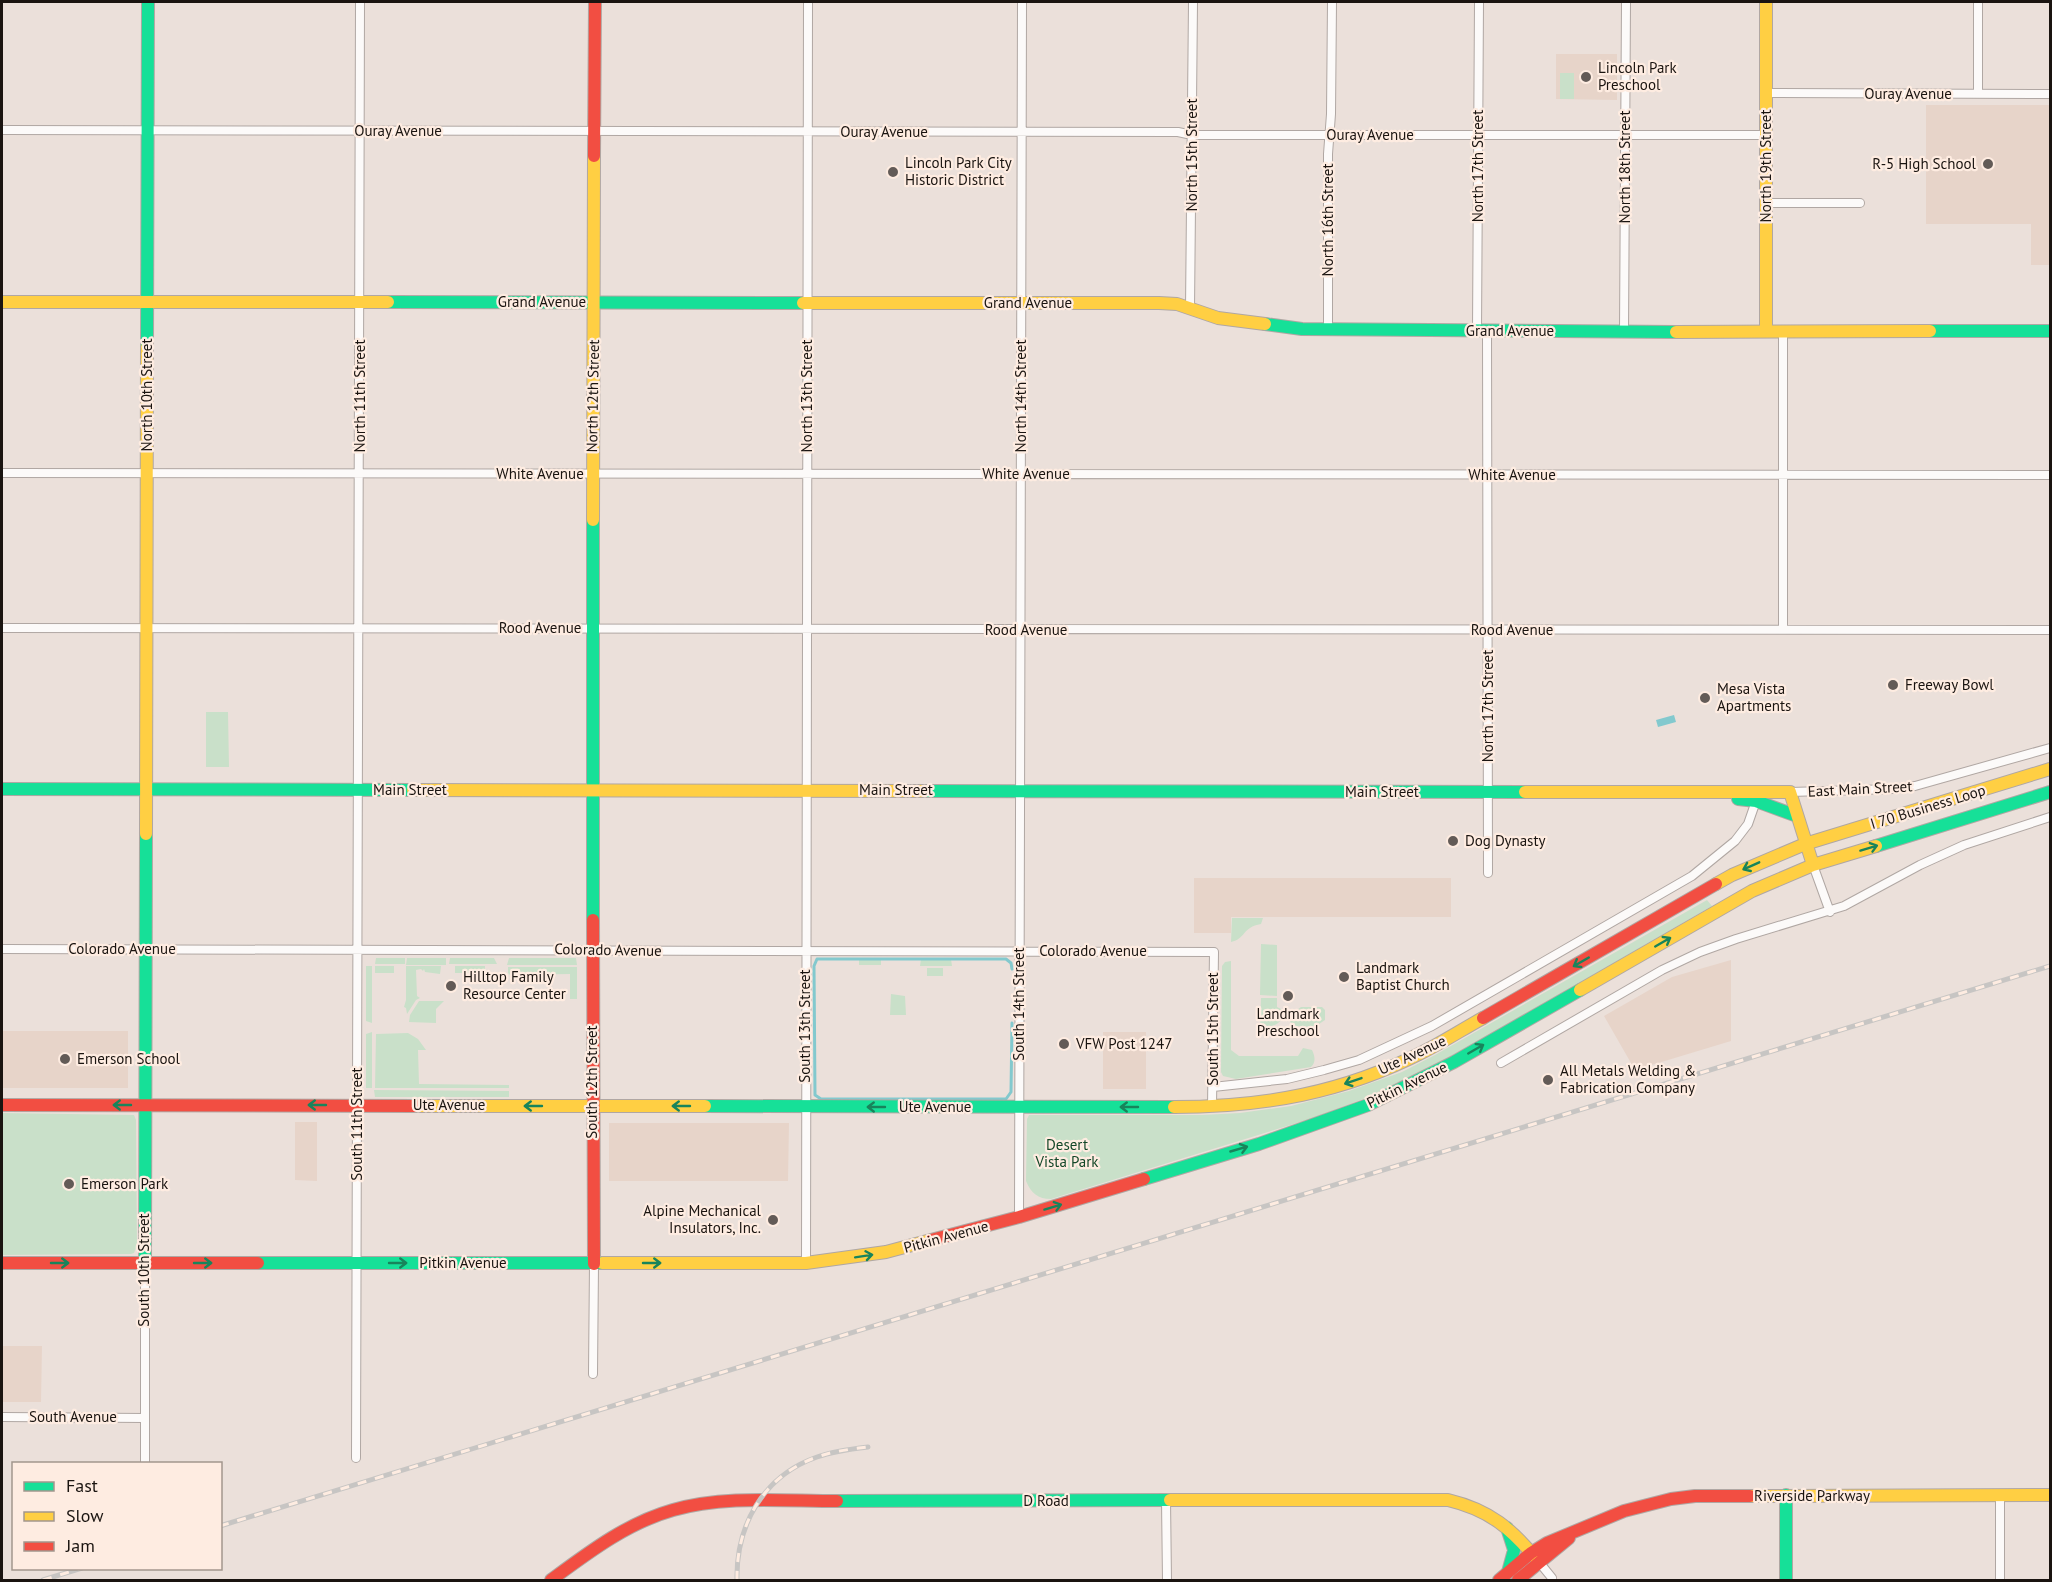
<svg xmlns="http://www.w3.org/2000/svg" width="2052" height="1582" viewBox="0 0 2052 1582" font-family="'PT Sans',sans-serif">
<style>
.built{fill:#e7d4c9}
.green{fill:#c9e0c9}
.water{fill:#83c9ce}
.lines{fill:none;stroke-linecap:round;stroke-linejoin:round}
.stream{stroke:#83c9ce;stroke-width:3}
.street-casing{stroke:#b0a7a3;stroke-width:10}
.fast-casing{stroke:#b0a7a3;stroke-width:14}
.slow-casing{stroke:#b0a7a3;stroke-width:14}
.jam-casing{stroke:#b0a7a3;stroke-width:14}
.street{stroke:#fcfaf9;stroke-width:8}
.fast{stroke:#16e098;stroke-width:12}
.slow{stroke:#ffcf43;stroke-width:12}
.jam{stroke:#f24e42;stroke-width:12}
.rail-casing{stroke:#c7c5c3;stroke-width:5}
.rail{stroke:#feece1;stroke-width:3;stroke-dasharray:9;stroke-linecap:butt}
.oneway{stroke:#18845b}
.poi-dot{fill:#635b57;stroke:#feece1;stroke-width:2}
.labels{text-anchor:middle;stroke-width:4.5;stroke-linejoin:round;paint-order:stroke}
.poi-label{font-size:15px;fill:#1a1410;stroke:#feece1;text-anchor:start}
.street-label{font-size:15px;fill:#1a1410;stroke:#feece1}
.park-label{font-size:15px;fill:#134728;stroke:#feece1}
</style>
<rect width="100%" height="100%" fill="#ebe0da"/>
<!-- built -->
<path class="built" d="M1556,54H1617V100L1556,99Z
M1926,105H2050V265H2031V224H1926Z
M1194,878H1451V917H1231V933H1194Z
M1731,960V1041L1635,1070L1604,1016L1672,977Z
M2,1031H128V1088H2Z
M1103,1032H1146V1089H1103Z
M295,1122H317V1181L295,1180Z
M609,1123H789L788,1181H609Z
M2,1346H42L41,1402H2Z"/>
<!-- green -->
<path class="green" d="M1560,73H1574V99H1560Z
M206,712H228L229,767H206Z
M1707,900L1712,906L1493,1033L1411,1078L1366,1098L1310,1119L1051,1199C1038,1199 1031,1193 1026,1181L1027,1119L1029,1115H1202L1240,1113L1291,1106L1349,1091L1402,1072L1435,1055Z
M1232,918H1263L1261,924C1242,927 1246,939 1231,942Z
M1261,944L1277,945V996L1260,995Z
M376,958H405V964H375Z
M407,958H446V965H406Z
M450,958H494L497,964H449Z
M509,958H576L577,965H507Z
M859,959H881V965H859Z
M921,959H951L952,966H920Z
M1231,961V1050L1239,1056H1298L1303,1048L1312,1050C1315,1056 1316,1062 1311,1067L1236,1079L1223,1076L1221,1072L1222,966L1225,962Z
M366,966H372V1023L366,1021Z
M375,966H394V973H375Z
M406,966H441L440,974L425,972L424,969L423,971L421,969L416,970L417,996L420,998L416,1000L407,1014L406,1008L404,1007L406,1000Z
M455,966H485V973H455Z
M508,967H577V999H570V974L510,975L508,973Z
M927,968H943V976H927Z
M891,994L905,996L906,1015H890Z
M1261,998H1277V1007L1285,1011C1281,1025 1274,1027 1260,1027Z
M419,1001H444L436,1009V1023L409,1022L410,1015Z
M1301,1007H1322L1325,1010V1020L1319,1024V1027L1293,1026L1290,1021L1297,1010Z
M372,1032V1088H366V1034Z
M408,1033L418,1039L426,1050H418L419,1084L509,1085V1088H375L376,1034Z
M374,1090L509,1091V1097H375Z
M2,1113L134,1115L136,1120L137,1245L134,1253L131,1254L2,1255Z"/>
<!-- water -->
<path class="water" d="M1674,715L1676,722L1658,727L1656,720Z"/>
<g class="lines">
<!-- stream -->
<path class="stream" d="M1012,1023L1011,1092L1006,1099H821L815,1095L814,966L817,959H1006L1011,963L1012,969"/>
<defs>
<path id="street" d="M1978,2V94
M1766,93L2050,94
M2,130L1178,132L1192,135H1766
M1766,203H1860
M1190,309L1193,2
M1328,330V154L1331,114L1332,2
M1477,331L1479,2
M1487,331L1488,873
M1783,331V630
M1624,332L1626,2
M2,473L2050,475
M2,628L2050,630
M1790,792L1893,789L1915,786L2050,748
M1813,865L1830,912
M2,949L1214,952L1212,1107
M1501,1063L1662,970L1700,952L1736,939L1844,906L1920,865L1964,845L2050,817
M1213,1087L1287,1079L1324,1070L1359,1060L1432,1026L1692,876L1735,841L1748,824L1756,801
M1019,1217L1022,2
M145,1263V1464
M806,1263L808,2
M593,1374L594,1264
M2,1417L145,1418
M356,1458L360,2
M1166,1500L1167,1580
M1539,1562L1552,1578
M2000,1580V1495"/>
<path id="fast" d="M388,302L803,303
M1265,324L1302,329L1676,332
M1930,331H2050
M147,347L148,2
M2,789L413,790
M924,791L1525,792
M1738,799L1756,801L1797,816
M1876,846L2050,792
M593,920V520
M705,1106L1174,1107
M1144,1179L1259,1144L1368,1105L1454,1062L1580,990
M145,1263L146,834
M258,1263H602
M1786,1495V1580
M837,1501L1170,1500
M1507,1528L1514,1550L1508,1572"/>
<path id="slow" d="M1766,2V331
M2,302H388
M803,303H1159L1177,304L1218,318L1265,324
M1676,332L1930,331
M593,520L594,156
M413,790L924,791
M1525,792H1790L1813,865
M146,834L147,347
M1716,884L1732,875L1805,844L2050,769
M1580,990L1752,891L1813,865L1876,846
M416,1106H705
M1174,1107C1263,1107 1343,1093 1423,1052C1443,1042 1463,1029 1483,1018
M602,1263H806L886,1252L931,1240
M1750,1496L2050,1495
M1170,1500H1448C1490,1510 1512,1529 1539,1562"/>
<path id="jam" d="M594,156L595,2
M593,920L594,1264
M1483,1018L1716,884
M2,1105L416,1106
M931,1240L1019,1217L1144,1179
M2,1263H258
M551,1580C589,1552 627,1523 673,1510C723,1495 785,1501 837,1501
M1499,1580L1531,1553L1547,1543L1624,1511L1671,1499L1695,1496H1750
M1518,1580L1569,1538"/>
</defs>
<!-- street casing -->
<use href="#street" class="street-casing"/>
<!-- fast casing -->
<use href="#fast" class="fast-casing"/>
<!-- slow casing -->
<use href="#slow" class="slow-casing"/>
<!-- jam casing -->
<use href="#jam" class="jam-casing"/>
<!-- street -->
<use href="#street" class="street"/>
<!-- fast -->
<use href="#fast" class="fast"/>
<!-- slow -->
<use href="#slow" class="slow"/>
<!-- jam -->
<use href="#jam" class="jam"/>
<defs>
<path id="rail" d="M220,1526L2050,966
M43,1580L82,1568
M737,1580C736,1525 763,1476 817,1457C834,1451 851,1449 868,1447"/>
</defs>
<!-- rail casing -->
<use href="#rail" class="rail-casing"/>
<!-- rail -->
<use href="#rail" class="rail"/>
</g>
<!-- one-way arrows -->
<defs><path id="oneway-shaft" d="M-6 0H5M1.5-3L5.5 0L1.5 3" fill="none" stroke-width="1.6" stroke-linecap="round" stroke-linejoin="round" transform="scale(1.5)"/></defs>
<g class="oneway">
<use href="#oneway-shaft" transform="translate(1869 848) rotate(-17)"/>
<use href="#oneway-shaft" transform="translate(1751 866) rotate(156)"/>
<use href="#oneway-shaft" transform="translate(1663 942) rotate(-30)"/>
<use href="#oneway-shaft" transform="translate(1581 962) rotate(150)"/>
<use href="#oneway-shaft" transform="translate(1476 1049) rotate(-30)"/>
<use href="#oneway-shaft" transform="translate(1353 1081) rotate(161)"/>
<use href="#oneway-shaft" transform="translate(122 1105) rotate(180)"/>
<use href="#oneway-shaft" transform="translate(317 1105) rotate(180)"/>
<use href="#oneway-shaft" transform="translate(533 1106) rotate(-180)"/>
<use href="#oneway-shaft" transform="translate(681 1106) rotate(-180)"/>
<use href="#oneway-shaft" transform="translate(876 1107) rotate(-180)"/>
<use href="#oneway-shaft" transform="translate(1129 1107) rotate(-180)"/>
<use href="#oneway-shaft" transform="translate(1239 1149) rotate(-16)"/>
<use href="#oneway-shaft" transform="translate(1053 1207) rotate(-17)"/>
<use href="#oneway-shaft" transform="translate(864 1256) rotate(-9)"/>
<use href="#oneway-shaft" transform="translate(60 1263)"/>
<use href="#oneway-shaft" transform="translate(203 1263)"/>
<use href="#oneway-shaft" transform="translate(398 1263)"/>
<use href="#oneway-shaft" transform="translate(652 1263)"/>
</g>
<!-- markers -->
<g class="poi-dot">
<circle cx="1586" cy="77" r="6"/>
<circle cx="1988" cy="164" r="6"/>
<circle cx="893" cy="172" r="6"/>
<circle cx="1893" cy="685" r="6"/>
<circle cx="1705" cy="698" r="6"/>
<circle cx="1453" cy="841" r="6"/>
<circle cx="1344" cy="977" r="6"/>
<circle cx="451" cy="986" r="6"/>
<circle cx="1288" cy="996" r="6"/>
<circle cx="1064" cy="1044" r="6"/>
<circle cx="65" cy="1059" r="6"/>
<circle cx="1548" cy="1080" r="6"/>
<circle cx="69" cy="1184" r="6"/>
<circle cx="773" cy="1220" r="6"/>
</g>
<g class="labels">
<!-- poi labels -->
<g class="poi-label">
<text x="1598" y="73">Lincoln Park<tspan x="1598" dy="17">Preschool</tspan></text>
<text x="905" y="168">Lincoln Park City<tspan x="905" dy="17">Historic District</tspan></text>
<text x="1976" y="169" text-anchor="end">R-5 High School</text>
<text x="1905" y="690">Freeway Bowl</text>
<text x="1717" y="694">Mesa Vista<tspan x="1717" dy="17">Apartments</tspan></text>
<text x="1465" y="846">Dog Dynasty</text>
<text x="1356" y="973">Landmark<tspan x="1356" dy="17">Baptist Church</tspan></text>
<text x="463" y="982">Hilltop Family<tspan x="463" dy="17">Resource Center</tspan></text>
<text x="1288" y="1019" text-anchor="middle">Landmark<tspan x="1288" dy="17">Preschool</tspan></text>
<text x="1076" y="1049">VFW Post 1247</text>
<text x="77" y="1064">Emerson School</text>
<text x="1560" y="1076">All Metals Welding &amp;<tspan x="1560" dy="17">Fabrication Company</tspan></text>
<text x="81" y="1189">Emerson Park</text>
<text x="761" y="1216" text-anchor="end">Alpine Mechanical<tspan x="761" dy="17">Insulators, Inc.</tspan></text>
</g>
<!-- street labels -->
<g class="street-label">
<text x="1908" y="99">Ouray Avenue</text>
<text x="398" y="136">Ouray Avenue</text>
<text x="884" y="137">Ouray Avenue</text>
<text x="1370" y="140">Ouray Avenue</text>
<text transform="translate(1192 155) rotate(-90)" y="5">North 15th Street</text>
<text transform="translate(1478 166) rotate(-90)" y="5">North 17th Street</text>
<text transform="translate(1766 166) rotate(-90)" y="5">North 19th Street</text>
<text transform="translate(1625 167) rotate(-90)" y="5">North 18th Street</text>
<text transform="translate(1328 220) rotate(-90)" y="5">North 16th Street</text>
<text x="542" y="307">Grand Avenue</text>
<text x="1028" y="308">Grand Avenue</text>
<text x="1510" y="336">Grand Avenue</text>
<text transform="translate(147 395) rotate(-90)" y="5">North 10th Street</text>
<text transform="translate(360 396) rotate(-90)" y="5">North 11th Street</text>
<text transform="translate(593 396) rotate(-89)" y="5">North 12th Street</text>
<text transform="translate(807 396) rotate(-90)" y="5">North 13th Street</text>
<text transform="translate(1021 396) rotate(-90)" y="5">North 14th Street</text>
<text x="540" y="479">White Avenue</text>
<text x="1026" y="479">White Avenue</text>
<text x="1512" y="480">White Avenue</text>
<text x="540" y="633">Rood Avenue</text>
<text x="1026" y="635">Rood Avenue</text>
<text x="1512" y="635">Rood Avenue</text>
<text transform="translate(1488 706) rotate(-90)" y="5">North 17th Street</text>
<text transform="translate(1860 789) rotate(-3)" y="5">East Main Street</text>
<text x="410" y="795">Main Street</text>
<text x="896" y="795">Main Street</text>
<text x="1382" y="797">Main Street</text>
<text transform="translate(1928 807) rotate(-17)" y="5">I 70 Business Loop</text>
<text x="122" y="954">Colorado Avenue</text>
<text transform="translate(608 950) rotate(1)" y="5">Colorado Avenue</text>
<text x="1093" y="956">Colorado Avenue</text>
<text transform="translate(1019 1004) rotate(-90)" y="5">South 14th Street</text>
<text transform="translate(805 1026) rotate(-90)" y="5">South 13th Street</text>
<text transform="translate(1213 1029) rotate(-90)" y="5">South 15th Street</text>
<text transform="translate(1412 1055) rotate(-25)" y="5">Ute Avenue</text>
<text transform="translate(592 1082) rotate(-90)" y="5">South 12th Street</text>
<text transform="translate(1407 1085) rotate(-26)" y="5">Pitkin Avenue</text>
<text x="449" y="1110">Ute Avenue</text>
<text x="935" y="1112">Ute Avenue</text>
<text transform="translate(357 1124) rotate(-90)" y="5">South 11th Street</text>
<text transform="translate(946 1237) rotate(-15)" y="5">Pitkin Avenue</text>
<text x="463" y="1268">Pitkin Avenue</text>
<text transform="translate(144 1270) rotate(-90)" y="5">South 10th Street</text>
<text x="73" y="1422">South Avenue</text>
<text x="1812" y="1501">Riverside Parkway</text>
<text x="1046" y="1506">D Road</text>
</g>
<!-- park labels -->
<g class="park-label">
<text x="1067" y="1150">Desert<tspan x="1067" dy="17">Vista Park</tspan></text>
</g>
</g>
<!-- border -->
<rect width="2052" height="1582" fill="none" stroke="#1a1410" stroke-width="6"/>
<!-- legend -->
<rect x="12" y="1462" width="210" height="108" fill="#feece1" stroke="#a3968d" stroke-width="1.5"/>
<rect x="24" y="1482" width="30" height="9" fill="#16e098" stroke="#a3968d" stroke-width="1.5"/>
<text x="66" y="1492" font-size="18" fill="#1a1410">Fast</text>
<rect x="24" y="1512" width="30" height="9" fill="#ffcf43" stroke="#a3968d" stroke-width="1.5"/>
<text x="66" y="1522" font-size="18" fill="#1a1410">Slow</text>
<rect x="24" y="1542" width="30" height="9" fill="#f24e42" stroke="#a3968d" stroke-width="1.5"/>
<text x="66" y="1552" font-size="18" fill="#1a1410">Jam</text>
</svg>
